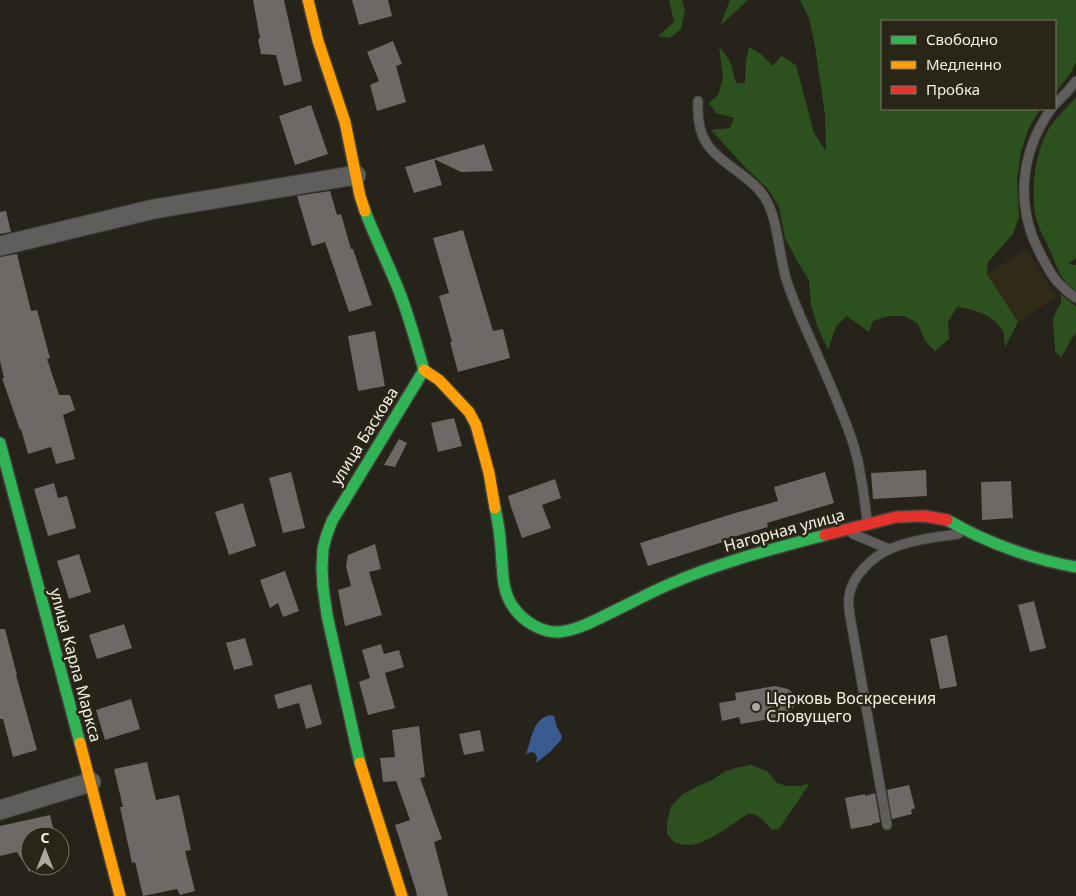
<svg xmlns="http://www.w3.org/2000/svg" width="1076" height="896" viewBox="0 0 1076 896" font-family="'Noto Sans',sans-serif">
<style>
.built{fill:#302a17}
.green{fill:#2d511e}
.water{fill:#395b8f}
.building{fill:#6e6966}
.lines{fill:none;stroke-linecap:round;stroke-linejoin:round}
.lane-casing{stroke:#423f38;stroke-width:11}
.street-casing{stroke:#423f38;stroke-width:21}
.fast-casing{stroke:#423f38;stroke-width:14}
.slow-casing{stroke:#423f38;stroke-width:14}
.jam-casing{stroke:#423f38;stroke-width:14}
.lane{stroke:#605e5c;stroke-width:9}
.street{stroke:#605e5c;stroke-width:19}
.fast{stroke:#30b455;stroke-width:11}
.slow{stroke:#ff9f0a;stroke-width:11}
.jam{stroke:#e5322d;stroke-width:11}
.poi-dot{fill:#aba89f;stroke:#2a2617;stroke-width:2}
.labels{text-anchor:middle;stroke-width:5;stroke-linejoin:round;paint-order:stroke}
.street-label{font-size:16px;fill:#f2efe6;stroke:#2a2617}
.poi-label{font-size:16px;fill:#f2efe6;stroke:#2a2617;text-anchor:start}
</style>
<rect width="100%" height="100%" fill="#26231b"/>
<!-- built -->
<path class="built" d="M1026,249L1057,297L1018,322L987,274Z"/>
<!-- green -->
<path class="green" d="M669,0H682L685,10L681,29L670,38L658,36L674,22Z
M730,0H748L720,26Z
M800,0H1076V62L1070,74L1055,93V21H882V109H1040L1028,130L1021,152L1017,179L1019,217L1013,234L988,262L987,274L1018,322L1005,347C1004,342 1005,335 1003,331C994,315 974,309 957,307L948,322L949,339L935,351L925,341L918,324L905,316H889L873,321L869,332L847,316L836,326L828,350L818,328L811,305L809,280L797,261L785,238L779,207L768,189L743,165L711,130L730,128L734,118L716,113L709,103L718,95L723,78L719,46L730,61L736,83H745L746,61L749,47L761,54L773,66L781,56L796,65L814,133L826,151L825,115L815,46L809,18Z
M1076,97V258L1068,264L1076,265V291C1061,282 1056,265 1050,250C1045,239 1039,230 1036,218C1030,195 1035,153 1047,132C1054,119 1066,109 1076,97Z
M1061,294L1076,307V334L1073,336L1061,358L1055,351L1053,320L1056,311L1061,303Z
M751,765L767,771L777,783L787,786H800L810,783L779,829L772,830L763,820L754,814H748C732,824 710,842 691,845C686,845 680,844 675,843L667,834V822L671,806L683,794L700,785L712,780L724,772L735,768Z"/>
<!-- water -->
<path class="water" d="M550,715L554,716L557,727L562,736L561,740L550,752L536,763L537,758L535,753L532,752L526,754C532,739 532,719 550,715Z"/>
<!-- building -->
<path class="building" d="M253,0H284L302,81L284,86L276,55L261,54L258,39L260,38Z
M352,0H388L392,16L359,25Z
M393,41L402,64L396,66L406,102L377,111L370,85L379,81L367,52Z
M311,105L328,154L295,165L279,116Z
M484,144L493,171L461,172L434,159L442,185L414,193L405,167Z
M330,191L337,215L341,214L351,249H353L372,305L349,312L325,242L312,246L297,196Z
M6,211L11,232L0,234V212Z
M463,230L493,331L503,329L510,358L458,372L450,342H452L439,296L449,293L433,238Z
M16,254H17L31,311L37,310L50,358L47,359L59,395H70L75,410L63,415L75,459L56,464L51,447L28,454L21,429L20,430L2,378H4L0,361V257Z
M375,331L385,386L358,391L348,336Z
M454,418L462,446L438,452L431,423Z
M399,439L407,443L395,467L384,465Z
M926,470L927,496L873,499L871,473Z
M291,472L305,528L283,533L269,478Z
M825,472L834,503L767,523L768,527L722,540L723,542L648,566L640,543L732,514L778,501L774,487Z
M555,479L561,498L542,505L551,528L522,538L510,504L508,496Z
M1011,481L1013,518L982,520L981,482Z
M54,483L58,498L67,496L76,528L48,536L34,489Z
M243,503L256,546L229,555L215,512Z
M375,544L381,569L369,572L382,615L345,626L338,590L351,586L346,566L348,555Z
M79,554L91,592L69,599L57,561Z
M285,571L299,611L283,617L278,603L270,608L260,580Z
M1034,601L1046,648L1030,652L1018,605Z
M124,624L132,648L97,659L89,635Z
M0,629H5L17,675H16L37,750L13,757L3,719H0Z
M947,635L957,686L940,689L930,639Z
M245,638L253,665L234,670L226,643Z
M381,644L384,654L399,650L404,667L385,673L395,708L368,715L359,682L370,678L362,650Z
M311,684L322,724L306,729L299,703L278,709L274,695Z
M775,686L788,689L794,694L796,698L794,706L792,709L781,717L741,724L739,717L722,721L719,703L736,700L735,693Z
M131,699L140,729L105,740L96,710Z
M419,726L425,777L420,778L442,839L434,842L448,896H417L416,891L395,825L410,820L396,781L383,782L380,758L395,757L392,730Z
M480,730L484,751L464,755L459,734Z
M147,762L156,800L179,795L191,850L185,851L195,891L180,895L177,889L143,896L135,862L132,863L120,807H123L114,769Z
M909,785L915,808L911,810L912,814L892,819L887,790Z
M875,793L880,822L872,824V825L851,829L845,798L865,794V796Z
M50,815L55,836H30V873L17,852L0,856V826Z"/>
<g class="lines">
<defs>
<path id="lane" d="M698,101C696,142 711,152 741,174C750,181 759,188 765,198C778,218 779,257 787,282C794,303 804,324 813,345C827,377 842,410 853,443C855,449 856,455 858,461C862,481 865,501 867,521
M1055,104L1067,92L1076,81
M1051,109C1019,155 1015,208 1042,257C1052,277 1058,285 1076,298
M853,534L889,549
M887,825L850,616C849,610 848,603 849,597C851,577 872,557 890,549C911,540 935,537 958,534"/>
<path id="street" d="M0,246L154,209L356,175
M0,810L91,782"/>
<path id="fast" d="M0,443L80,743
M495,508C498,521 500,535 501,549C503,569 501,591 514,608C523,621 542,633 559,632C577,630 592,622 608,614C629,604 649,593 670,584C720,562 773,549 825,535
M947,520C957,525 967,531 978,536C1011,551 1041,561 1076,567
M360,763L327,615L323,587L322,568L323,549L326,537L332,521L424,370C417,346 410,320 401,296C390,267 376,240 365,211"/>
<path id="slow" d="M308,0L318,41L345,122L360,196L365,211
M424,370L439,380L469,412L476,425L489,473L495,508
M80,743L120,896
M360,763L402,896"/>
<path id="jam" d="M825,535L896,517L924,516L947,520"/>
</defs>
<!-- lane casing -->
<use href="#lane" class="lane-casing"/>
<!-- street casing -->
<use href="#street" class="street-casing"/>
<!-- fast casing -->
<use href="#fast" class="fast-casing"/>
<!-- slow casing -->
<use href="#slow" class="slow-casing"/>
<!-- jam casing -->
<use href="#jam" class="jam-casing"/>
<!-- lane -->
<use href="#lane" class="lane"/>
<!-- street -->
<use href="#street" class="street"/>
<!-- fast -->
<use href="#fast" class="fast"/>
<!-- slow -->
<use href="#slow" class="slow"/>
<!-- jam -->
<use href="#jam" class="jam"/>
</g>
<!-- markers -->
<circle class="poi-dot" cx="756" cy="707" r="5"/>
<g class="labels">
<!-- street labels -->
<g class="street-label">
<text transform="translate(364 436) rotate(-58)" y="6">улица Баскова</text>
<text transform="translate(784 530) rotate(-15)" y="6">Нагорная улица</text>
<text transform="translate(76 665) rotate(75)" y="6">улица Карла Маркса</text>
</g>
<!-- poi labels -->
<g class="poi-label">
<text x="766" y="704">Церковь Воскресения<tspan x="766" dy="18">Словущего</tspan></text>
</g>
</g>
<!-- legend -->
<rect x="881" y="20" width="175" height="90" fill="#2a2617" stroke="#7a766a"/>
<rect x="891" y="36" width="25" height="8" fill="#30b455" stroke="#7a766a"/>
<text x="926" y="45" font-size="15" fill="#f2efe6">Свободно</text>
<rect x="891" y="61" width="25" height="8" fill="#ff9f0a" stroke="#7a766a"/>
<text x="926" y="70" font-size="15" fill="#f2efe6">Медленно</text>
<rect x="891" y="86" width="25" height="8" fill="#e5322d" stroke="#7a766a"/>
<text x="926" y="95" font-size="15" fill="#f2efe6">Пробка</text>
<!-- north arrow -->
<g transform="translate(45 851)"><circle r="24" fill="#2a2617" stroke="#7a766a"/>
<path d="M0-4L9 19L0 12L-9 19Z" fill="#aba89f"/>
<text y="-8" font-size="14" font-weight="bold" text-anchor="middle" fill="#f2efe6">С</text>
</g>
</svg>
